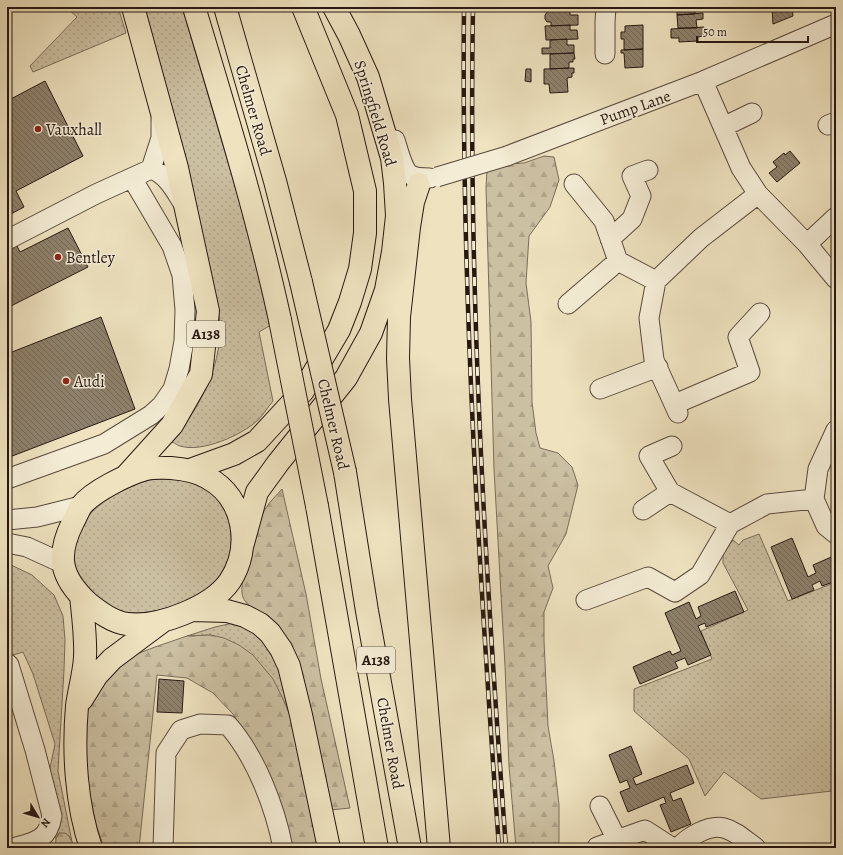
<svg xmlns="http://www.w3.org/2000/svg" width="843" height="855" viewBox="0 0 843 855" font-family="Alegreya,serif">
<style>
.grass{fill:url(#grass-dots);stroke:#7a6c5a}
.forest{fill:url(#forest-firs);stroke:#7a6c5a}
.building{fill:url(#building-back-hatch);stroke:#271812}
.lines{fill:none;stroke-linecap:round;stroke-linejoin:round}
.minor-casing{stroke:#594a3d;stroke-width:21}
.major-casing{stroke:#271812;stroke-width:24}
.minor{stroke:#f4ecd5;stroke-width:19}
.major{stroke:#eee2bf;stroke-width:22}
.rail-casing{stroke:#271812;stroke-width:4.5}
.rail{stroke:#f4ecd5;stroke-width:3;stroke-dasharray:9;stroke-linecap:butt}
.minor-bridge-casing{stroke:#594a3d;stroke-width:21;stroke-linecap:butt}
.major-bridge-casing{stroke:#271812;stroke-width:24;stroke-linecap:butt}
.minor-bridge{stroke:#f4ecd5;stroke-width:19}
.major-bridge{stroke:#eee2bf;stroke-width:22}
.poi-dot{fill:#8f2418;stroke:#f4ecd5;stroke-width:1.5}
.labels{text-anchor:middle;stroke-width:3;stroke-linejoin:round;paint-order:stroke}
.shield{fill:#f4ecd5;stroke:#64584c;stroke-width:1}
.shield-label{font-size:15px;font-weight:bold;fill:#271812}
.street-label{font-size:16px;fill:#271812;stroke:#f4ecd5}
.poi-label{font-size:16px;fill:#271812;stroke:#f4ecd5;text-anchor:start}
</style>
<defs>
<pattern id="grass-dots" width="8" height="8" patternUnits="userSpaceOnUse"><rect width="8" height="8" fill="#ccc0a2"/><path d="M2 2h.1M6 6h.1" fill="none" stroke="#afa48a" stroke-width="1.8" stroke-linecap="round"/></pattern>
<pattern id="forest-firs" width="22" height="20" patternUnits="userSpaceOnUse"><rect width="22" height="20" fill="#ccc0a2"/><path d="M5 1l3.5 6h-7zM16 11l3.5 6h-7z" fill="#afa48a"/></pattern>
<pattern id="building-back-hatch" width="6" height="6" patternUnits="userSpaceOnUse"><rect width="6" height="6" fill="#8e816c"/><path d="M-1 5l2 2M0 0l6 6M5-1l2 2" fill="none" stroke="#746957"/></pattern>
</defs>
<rect width="100%" height="100%" fill="#eee2bf"/>
<filter id="stains"><feTurbulence type="fractalNoise" baseFrequency=".005" numOctaves="4"/><feColorMatrix values="0 0 0 0 .2 0 0 0 0 .09 0 0 0 0 .02 0 0 0 .5 -.17"/></filter>
<radialGradient id="worn" r=".72"><stop offset=".6" stop-color="#630" stop-opacity="0"/><stop offset="1" stop-color="#630" stop-opacity=".3"/></radialGradient>
<!-- grass -->
<path class="grass" d="M66,7H118L126,33L33,72L30,66L77,17Z
M142,7H182L240,203L271,325L259,332L273,401C268,407 263,415 258,420C242,435 202,453 180,446C178,446 175,443 172,442C197,410 217,376 220,335C221,313 214,289 210,268Z
M170,479C182,480 192,482 202,487C233,504 240,547 220,575C201,602 148,619 116,611C109,609 103,603 98,600C87,593 78,577 75,565C68,531 91,508 118,493C128,488 138,483 149,480C156,479 163,479 170,479Z
M759,534L788,601L836,582V800L832,791L761,799L724,772L705,796L689,759L634,711V689L712,659L701,631L748,610L723,563V553L733,540L739,545L743,540Z
M7,563L32,575L54,595L63,616L65,640L64,670L58,771L72,842L69,836L59,833L56,839L49,773L55,744L33,674L23,652L13,655L7,652Z
M238,622L252,630L274,654L296,729L282,697L211,635L187,636L215,627Z"/>
<!-- forest -->
<path class="forest" d="M544,156L554,157L559,180L550,207L529,236L526,283L531,322L532,402L536,433L540,448L558,453L572,467L578,485L566,534L548,566L553,588L544,612V641L548,726L554,761L559,805V848H516L509,766L505,666L494,469L486,188L487,170L508,164L524,163Z
M282,489L306,594L321,679L350,808L330,810L310,717L252,608C247,604 243,600 242,593C240,577 256,522 266,508C270,501 277,495 282,489Z
M211,635L224,638L239,645L253,655L273,679L282,697L296,729L320,848H292L255,749L233,714L213,693L187,678L157,675L139,848H104L96,824L87,782L85,718L95,692L129,657L155,647L187,636Z
M59,833H65L69,836L75,848H55L56,839Z"/>
<!-- building -->
<path class="building" d="M544,7H576V10L544,11Z
M677,7H695V14L677,15Z
M772,7H790V8H792L793,16L773,24Z
M570,10V15H578V25L551,26V22H547L545,19V15L548,11Z
M703,13V19L696,20L697,28H678L677,15Z
M570,25V30H577L578,39L546,40L545,26Z
M643,25V49L624,50V39H621V32H625V26Z
M704,27V36L698,37V41L679,42V38H671V29Z
M567,39V45H574V53L542,54V48H550V40Z
M643,49V67L625,68L624,53H621V50Z
M574,53L575,59H573V62H569V68L550,69V54Z
M574,68V73H572V77L567,78L568,92L550,93L549,84H544V69Z
M526,69H531V82L525,81Z
M45,81L83,156L16,191L24,207L7,216V101Z
M790,151L800,163L777,182L769,173L777,167L773,162L784,153L785,155Z
M68,228L88,267L7,308V250L17,246L20,252Z
M101,317L135,409L7,458V354Z
M792,538L808,577L816,573L813,565L836,555V581L822,586L820,581L812,585L814,590L792,599L771,547Z
M735,591L744,612L706,627L705,623L698,626L711,655L688,665L685,658L675,662L678,668L640,684L633,667L670,651L672,655L681,651L665,613L689,602L696,619L701,616L698,607Z
M159,679L184,681L182,713L157,712Z
M631,746L642,774L633,778L636,785L687,765L694,783L670,793L673,801L681,798L691,824L671,832L660,805L666,803L664,797L628,812L620,792L630,788L627,780L620,783L609,755Z"/>
<g class="lines">
<defs>
<path id="minor" d="M605,54V22L606,7
M703,81L741,168L758,194L807,244L836,279
M828,125L836,122
M723,127L752,113
M395,140C398,149 402,166 408,173C413,178 423,178 430,178
M507,156L703,81L836,24
M151,169L161,138V118
M574,184L604,221L618,261L656,281
M610,239L632,219L641,196L632,176L648,170
M7,240L96,194L151,169C167,174 176,192 184,205
M807,244L836,217
M568,304L618,261
M600,389L658,367
M675,404L750,372L738,337L760,313
M678,413L654,360L649,318L656,281L701,238L758,194
M7,479L104,444L151,415L162,405L173,389L179,369L184,341L185,310L182,275L172,246L132,178
M670,492L730,524
M814,499L826,526L836,534
M643,510L670,492L649,456L672,446
M7,520L37,517L81,506
M7,543L27,547L62,563
M586,600L648,577L675,592L700,575L730,524L767,504L814,499L818,469L836,430
M7,663L9,665L35,750L52,816C48,841 34,842 13,848
M600,806L617,840
M597,847L645,830L673,848
M163,848L166,753L181,730L200,724L228,725C256,757 275,807 283,848
M678,848C688,837 709,824 724,828C736,831 746,841 756,848"/>
<path id="major" d="M194,7C225,110 257,214 280,320
M225,7L275,181L301,282
M419,184L413,202L409,227L399,317L398,358L400,399L439,848
M171,468C184,469 197,471 208,478C245,498 252,547 230,581C212,607 158,628 127,624C112,622 99,612 88,603C60,577 56,556 73,522C76,517 78,511 81,506C93,491 128,474 146,469C154,467 163,468 171,468Z
M190,470L234,454L257,441L303,391L339,330L350,302L360,269L365,233V191L347,115L303,7
M345,472L367,611L410,848
M126,476L172,425L201,374L208,311L177,168L133,7
M317,506L377,848
M243,543L257,492L278,463L346,378L371,333L386,290L393,252L397,216L395,183L392,158L368,77L349,35L334,7
M81,596C83,616 86,637 85,657C84,674 79,690 77,706C73,752 76,804 91,848
M192,610L227,611L245,616L260,624L270,633L281,649L289,666L301,715L329,848
M82,699L97,675L112,659L163,621"/>
</defs>
<!-- minor casing -->
<use href="#minor" class="minor-casing"/>
<!-- major casing -->
<use href="#major" class="major-casing"/>
<!-- minor -->
<use href="#minor" class="minor"/>
<!-- major -->
<use href="#major" class="major"/>
<defs>
<path id="rail" d="M464,7C461,288 479,568 499,848
M473,7C468,287 485,568 506,848"/>
</defs>
<!-- rail casing -->
<use href="#rail" class="rail-casing"/>
<!-- rail -->
<use href="#rail" class="rail"/>
<defs>
<path id="minor-bridge" d="M437,177L507,156"/>
<path id="major-bridge" d="M301,282L345,472
M280,320L317,506"/>
</defs>
<!-- minor-bridge casing -->
<use href="#minor-bridge" class="minor-bridge-casing"/>
<!-- major-bridge casing -->
<use href="#major-bridge" class="major-bridge-casing"/>
<!-- minor-bridge -->
<use href="#minor-bridge" class="minor-bridge"/>
<!-- major-bridge -->
<use href="#major-bridge" class="major-bridge"/>
</g>
<!-- markers -->
<g class="poi-dot">
<circle cx="38" cy="129" r="4"/>
<circle cx="58" cy="257" r="4"/>
<circle cx="66" cy="381" r="4"/>
</g>
<g class="labels">
<!-- shield labels -->
<g class="shield">
<rect x="187" y="321" width="38" height="26" rx="3"/>
<rect x="357" y="647" width="38" height="26" rx="3"/>
</g>
<g class="shield-label">
<text x="206" y="339">A138</text>
<text x="376" y="665">A138</text>
</g>
<!-- street labels -->
<g class="street-label">
<text transform="translate(635 107) rotate(-20)" y="6">Pump Lane</text>
<text transform="translate(254 110) rotate(74)" y="6">Chelmer Road</text>
<text transform="translate(376 113) rotate(73)" y="6">Springfield Road</text>
<text transform="translate(334 424) rotate(77)" y="6">Chelmer Road</text>
<text transform="translate(391 743) rotate(80)" y="6">Chelmer Road</text>
</g>
<!-- poi labels -->
<g class="poi-label">
<text x="46" y="135">Vauxhall</text>
<text x="66" y="263">Bentley</text>
<text x="74" y="387">Audi</text>
</g>
</g>
<!-- margin -->
<rect width="843" height="855" fill="none" stroke="#eee2bf" stroke-width="24"/>
<rect x="8" y="8" width="827" height="839" fill="none" stroke="#271812" stroke-width="2"/>
<rect x="12" y="12" width="819" height="831" fill="none" stroke="#271812"/>
<!-- north arrow -->
<g transform="translate(38 817) rotate(128)" stroke="#f4ecd5" stroke-width="3" paint-order="stroke">
<path d="M0-3L7 15L0 10L-7 15Z" fill="#271812"/>
<text y="-6" font-size="11" font-weight="bold" text-anchor="middle" fill="#271812">N</text>
</g>
<!-- scale -->
<path d="M697 36v6h111v-6" fill="none" stroke="#271812" stroke-width="2"/>
<text x="703" y="36" font-size="12" fill="#271812" stroke="#f4ecd5" stroke-width="3" paint-order="stroke">50 m</text>
<rect width="100%" height="100%" filter="url(#stains)"/>
<rect width="100%" height="100%" fill="url(#worn)"/>
</svg>
